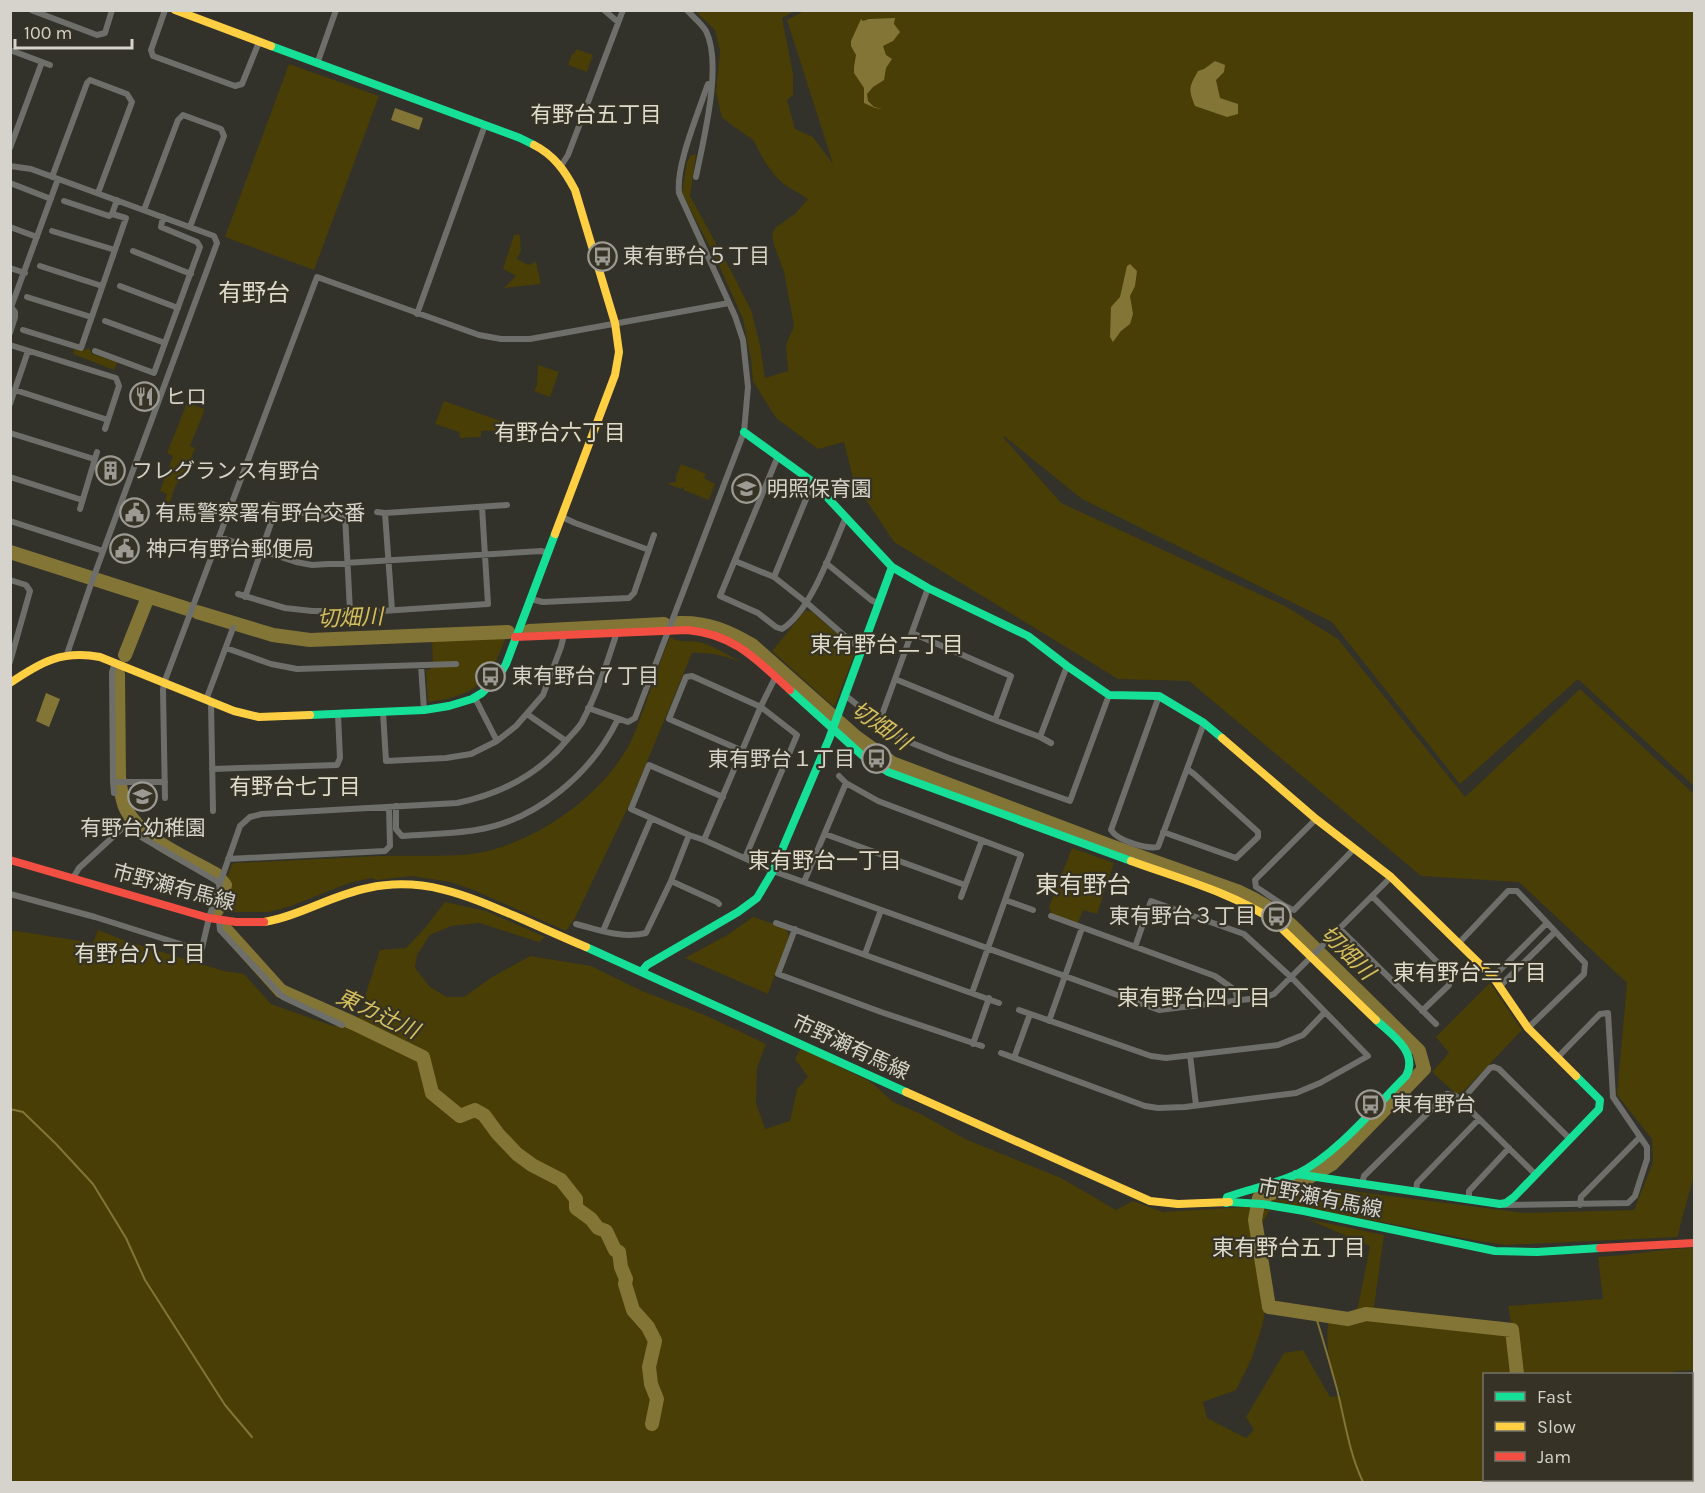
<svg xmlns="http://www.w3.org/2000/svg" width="1705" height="1493" viewBox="0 0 1705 1493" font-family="Karla,'Noto Sans JP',sans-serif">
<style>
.green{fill:#493e06}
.water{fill:#837536}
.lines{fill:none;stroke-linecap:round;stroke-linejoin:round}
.stream{stroke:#837536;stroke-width:2}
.river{stroke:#837536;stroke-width:14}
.highway-tunnel{stroke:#4a4942;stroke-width:10;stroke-dasharray:10 5;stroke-linecap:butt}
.street{stroke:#6e6e6b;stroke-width:6}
.fast{stroke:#16e098;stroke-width:8}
.slow{stroke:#ffcf43;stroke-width:8}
.jam{stroke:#f24e42;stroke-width:8}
.labels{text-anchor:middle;stroke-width:4.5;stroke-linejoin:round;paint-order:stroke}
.poi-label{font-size:21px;fill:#d5d3cb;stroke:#363326;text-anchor:start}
.street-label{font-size:21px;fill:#d5d3cb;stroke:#363326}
.neighbourhood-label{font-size:22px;fill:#dfdccb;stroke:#363326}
.water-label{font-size:22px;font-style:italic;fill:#d6c05e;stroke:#363326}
.quarter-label{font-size:24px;fill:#dfdccb;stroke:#363326}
</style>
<rect width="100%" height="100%" fill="#32312a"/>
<!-- green -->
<path class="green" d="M695,11H795L782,18L793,74V95L787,100L795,129L813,137L833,164L787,20L804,11H1694V786L1578,679L1460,784L1332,622L1082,499L1004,436L1003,437L1061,503L1285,606L1338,639L1465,797L1580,689L1694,794V1176L1681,1222L1678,1237L1506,1245L1478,1241L1263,1199L1304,1185L1525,1213L1634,1210L1653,1162L1652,1139L1617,1095L1627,983L1519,882L1421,876L1189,681L1118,679L894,542L854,482L844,442L818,449L776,418L753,381L751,359L743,319L718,263L682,193L687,162L691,155L696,154L690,196L731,271L751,310L760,345L765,378L788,371L786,345L794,326L784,272L774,245L772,234L776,227L795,214L808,199L785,185L776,177L765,162L753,140L722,118L716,92L720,51L715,30Z
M576,49L593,55L587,72L568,65L572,54H574Z
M289,64L379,96L314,270L225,237Z
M518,234L520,236L521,251L517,259L528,265L536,262L541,284L504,288L516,276L503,269L514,235Z
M89,348L92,354L117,362L114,370L73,354L74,349L82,351Z
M538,365L559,372L550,397L534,391L537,385Z
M444,401L512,425L510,430L481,431V437L460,438L459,432L435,424Z
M187,403L205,409L190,446L195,448L192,456L194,460L190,472L176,484L170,502L165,500L167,494L160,491L173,456L167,453Z
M681,464L706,474L704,478L715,484L709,500L683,490L684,488L682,487L681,489L668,484V483L676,482V476Z
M805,611H811L851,646L854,655L835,705L833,706L772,651Z
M507,634C491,680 478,696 428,702L426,671L433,667L432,638Z
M670,637C679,644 692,639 703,643C717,648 730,656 742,663C726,656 710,652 692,653L630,803L575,918L566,931L471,889L450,882L412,876L377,880L371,878L349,883L291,906L269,912H223L216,910L232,864L235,863C283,861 332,858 380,856C411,855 441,857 471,854C532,846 602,797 630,743C636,731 640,718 645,705C653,682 661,659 670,637Z
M1072,848L1114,863L1097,914L1083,910L1078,923L1052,914L1049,907Z
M445,902L486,911L545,937L539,942L479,923L451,926L430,935L417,955L415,968L430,987L447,997H464L492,977L530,956L591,966L642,991L707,1016L766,1044L757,1068L756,1103L765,1129L790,1121L797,1089L808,1077L795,1059L801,1048L871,1082L893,1102L919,1113L965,1139L1061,1178L1116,1210L1133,1201L1163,1212L1247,1207L1270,1210L1261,1225L1268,1289L1263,1323L1252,1358L1236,1390L1203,1402L1207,1418L1246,1438L1254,1430L1246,1417L1284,1353L1303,1350L1330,1397L1341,1396C1331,1367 1324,1350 1329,1318L1345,1321L1358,1307L1370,1246L1307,1219L1384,1235L1374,1307L1512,1327L1508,1306L1603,1299L1598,1257C1631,1255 1662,1249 1694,1248V1336H1692L1694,1340V1370L1676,1371L1668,1374H1484V1480H1614L1615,1482H11L10,930L93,943L98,930L126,941L224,971L244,974L271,1004L333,1026H347L361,1015L367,990L380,950L406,948L424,929Z
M753,917L786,928L789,936L768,994L685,958L729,934Z
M1490,983L1522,1030L1462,1093H1455L1432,1072L1449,1053L1436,1037Z"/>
<!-- water -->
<path class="water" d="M895,18L894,24L900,32L893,41L883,46L886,55L892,59L886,68L884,80L873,87L867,94L868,101L874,107L883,109L875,108L864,103V88L854,73V67L856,55L851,46V41L861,19L863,21L869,19Z
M1215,61L1225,65L1224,72L1216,80L1220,98L1238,104V114L1227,117L1195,106C1188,89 1189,87 1198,71L1204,69Z
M395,108L423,118L419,130L391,120Z
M1130,264L1137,271L1135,286L1130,296L1133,314L1130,324L1121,331L1113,342L1110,337L1111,307L1120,297L1127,266Z
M46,693L60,699L49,727L36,721Z"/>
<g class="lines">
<!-- stream -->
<path class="stream" d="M10,1109L23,1112L56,1144L93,1184L126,1238L145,1280L225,1405L252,1437
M1315,1314C1323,1339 1330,1364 1337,1389C1345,1421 1349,1453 1363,1482"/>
<!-- river -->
<path class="river" d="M10,552L188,609
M197,612L273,635L310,640L508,632
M679,623C707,622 728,631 752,645L856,737L892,763L1111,846L1237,891C1257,900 1274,910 1290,924L1419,1051L1424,1069L1332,1164L1299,1183L1259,1198L1255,1220L1269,1307L1348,1319L1366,1314L1512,1330L1517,1374
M529,631L664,624
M125,655L148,597
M118,674L119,777C121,788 121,799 126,809C141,840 188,858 217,875L225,885L217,910
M226,930L281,991L353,1023L423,1057L432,1093L460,1116L475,1110L484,1115L498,1134L517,1154L532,1165L561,1180L576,1199V1208L591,1219L598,1228L606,1231L615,1250L619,1252L621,1267L626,1279L625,1284L633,1310L648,1327L655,1341L649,1367L651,1384L657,1399L652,1424"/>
<!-- highway-tunnel -->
<path class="highway-tunnel" d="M1692,1456L1694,1454
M1646,1482L1651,1480"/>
<!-- street -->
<path class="street" d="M31,10L97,35L105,33L112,10
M165,10L151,50L153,56L235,86L242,84L259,42
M604,10L618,22
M687,10C693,17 701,23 706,31C723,65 703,141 696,177
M10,50L50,65
M317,64L336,10
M10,148L42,62
M10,166L31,169L214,236L217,243L91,584L67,654
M561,166L568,155L623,10
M52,177L87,83L90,80L127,94L132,102L98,193
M10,183L51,199
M64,201L109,216L112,214
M144,210L178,120L183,115L221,129L224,136L190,227
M10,227L37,237
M52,231L115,250
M133,251L191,274
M40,266L102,286
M10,268L25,273
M120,286L178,308
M27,297L91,317
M10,310L58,179
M417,314L485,125
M105,321L165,343
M23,330L81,348L126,218L112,214L117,200
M10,333L15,317V312L12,308
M10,345L116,378L119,386L105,429
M95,351L154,373L200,247L197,242L161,227L163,217
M15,390L108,420
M10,404L28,351
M10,433L94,459
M778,456L720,596L758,613L776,627L782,629C811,611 832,549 846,517
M10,477L82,500
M269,503C296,512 325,522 353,513
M80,509L97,452
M377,512L385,513L507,505
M385,513L392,610
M345,515L350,611
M562,517L575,523L649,550
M10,521L103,551
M219,537L296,562L312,565L541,551L548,553
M735,561L774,577L807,603L854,644L862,648
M826,563L871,600L879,604
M774,577L813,482
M10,580L26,585L30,591L10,662
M238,594L285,608L312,611H361
M245,597L277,506
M530,599L543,602L629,598L634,593L654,535
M382,611L488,604L482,507
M226,648L271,664L297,669L456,664
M421,665L424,710
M895,679L995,720L1011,676L912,633
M845,695L897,737L949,758L1070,801L1109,695
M1159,696L1111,830C1118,841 1146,849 1158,847L1204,723
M475,698L497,741
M206,700L233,628
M211,702L213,811
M588,708L628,722L635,718L744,432L748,387L743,340L735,316L679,193C676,166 696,119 705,92L708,84H712
M383,712L386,761L446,758L471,754L497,741L516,726L543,695L561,647L564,635
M527,714L566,741
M995,720L1040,737L1067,666
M879,723L928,588
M1040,737L1051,743
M743,751L669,719L686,677L692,676L761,707L797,735L745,858
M212,769L337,765L340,758L338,715
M839,776L846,783L878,801L1021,855L972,993
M113,782H165
M114,793L113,782L112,672L115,662
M723,797L649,765L631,809L689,835L704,840L773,871L1159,1010L1266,997L1274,994L1391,877
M165,798L163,690L164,683L317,277L479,335L501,339H530L729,303
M396,806V829L402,836C427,834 452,834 476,830C536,821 592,773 618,719
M1316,819L1255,880L1256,887C1265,892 1285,908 1294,910L1354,849
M1163,832L1236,858L1258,837V832L1194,774L1187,769
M825,834L965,885
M704,840L761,706L776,676
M228,859L385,851L390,846L389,807
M671,881L717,902L719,904
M804,882L846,783
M220,883L240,826L250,817L262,814L457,803C501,794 539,774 567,740C572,734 578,729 582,722C597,694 607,663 617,632
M10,894L95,917L199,950L202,948L209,918L220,883L141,837L131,824L128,823L79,868L73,878
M1372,896L1450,975L1449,985L1422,1011
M961,897L982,840
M1005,900L1033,910
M1051,916L1215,976L1235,990L1238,1001
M219,920L220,930L283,997L342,1025
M776,923L999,1003
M576,924C600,930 622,939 646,933L671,881L689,835
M795,929L778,974L881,1012L982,1046
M1340,929L1436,1024
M603,931L651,819
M1459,943L1508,891H1517L1585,963L1584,974L1528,1028
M865,954L881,910
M1493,977L1547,923
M1499,987L1555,932
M1019,1010L1151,1056L1166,1058L1278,1045L1303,1035L1325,1012
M1049,1021L1082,928
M973,1044L989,998
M1001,1053L1145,1106L1158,1108L1185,1107L1296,1093L1320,1083L1368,1056L1292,978L1244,934L1151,901L1135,947
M1190,1055L1196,1105
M1014,1058L1030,1014
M1536,1175L1461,1101L1490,1068L1494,1067L1499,1069L1570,1139
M1362,1184L1364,1176L1447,1094L1456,1096L1461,1101
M1416,1192L1417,1183L1479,1119
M1469,1200V1191L1509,1148
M1504,1205L1628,1203L1635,1196L1647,1159V1147L1613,1097L1608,1013L1600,1014L1557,1058
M1580,1205L1581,1197L1640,1137"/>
<!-- fast -->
<path class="fast" d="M271,46L520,138L534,145
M744,432L813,482L892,567L928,588L1028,636L1067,666L1109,695L1159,696L1204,723L1222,738
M790,690L863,756L888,772L1131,861
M310,715L424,710L449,706L472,699L482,693L499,676L506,664L555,534
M586,947L906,1092
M642,971L647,965L738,912L757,898L773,871L829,739L892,567
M1296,1174L1500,1204L1506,1203L1514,1197L1599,1109L1600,1100L1576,1076
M1229,1202L1262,1204L1304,1211L1495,1251L1537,1252L1600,1248
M1226,1203L1227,1197C1250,1189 1275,1184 1297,1174C1336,1155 1375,1107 1406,1076C1419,1052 1391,1034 1376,1020"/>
<!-- slow -->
<path class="slow" d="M175,10L271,46
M534,145C554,155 565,171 575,190L615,323L619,352L615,375L555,534
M10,683C41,662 62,650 100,657L234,711L259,717L310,715
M1222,738L1316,819L1391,877L1493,977L1528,1028L1576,1076
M1131,861C1177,878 1234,893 1274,921L1376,1020
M264,922C300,916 332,895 368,888C422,876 466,895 515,916C538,926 562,937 586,947
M906,1092L1150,1201L1178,1204L1229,1202"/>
<!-- jam -->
<path class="jam" d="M515,637L687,630C734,634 757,660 790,690
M10,860L209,918L236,922H264
M1600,1248L1694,1243"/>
</g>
<!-- icons -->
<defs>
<symbol id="bus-ring" viewBox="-11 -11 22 22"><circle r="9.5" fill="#363326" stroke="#9c9a93" stroke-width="1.5"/><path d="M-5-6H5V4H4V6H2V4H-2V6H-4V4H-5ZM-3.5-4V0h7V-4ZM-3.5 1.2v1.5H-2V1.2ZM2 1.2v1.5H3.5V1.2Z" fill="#9c9a93"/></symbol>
<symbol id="restaurant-ring" viewBox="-11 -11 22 22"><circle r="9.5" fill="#363326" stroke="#9c9a93" stroke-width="1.5"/><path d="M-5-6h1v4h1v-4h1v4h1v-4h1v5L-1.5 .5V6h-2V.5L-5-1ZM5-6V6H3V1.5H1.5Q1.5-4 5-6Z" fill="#9c9a93"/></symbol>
<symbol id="building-ring" viewBox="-11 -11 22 22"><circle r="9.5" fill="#363326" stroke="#9c9a93" stroke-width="1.5"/><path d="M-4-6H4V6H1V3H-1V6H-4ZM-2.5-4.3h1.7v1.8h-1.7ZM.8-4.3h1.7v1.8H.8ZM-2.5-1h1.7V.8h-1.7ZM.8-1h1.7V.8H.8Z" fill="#9c9a93"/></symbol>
<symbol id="school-ring" viewBox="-11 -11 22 22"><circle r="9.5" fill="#363326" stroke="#9c9a93" stroke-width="1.5"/><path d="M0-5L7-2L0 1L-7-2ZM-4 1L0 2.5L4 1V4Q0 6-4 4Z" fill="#9c9a93"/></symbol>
<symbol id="civic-ring" viewBox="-11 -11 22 22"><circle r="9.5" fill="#363326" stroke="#9c9a93" stroke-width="1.5"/><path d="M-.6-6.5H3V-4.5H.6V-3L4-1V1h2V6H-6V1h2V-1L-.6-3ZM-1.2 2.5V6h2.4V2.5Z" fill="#9c9a93"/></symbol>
</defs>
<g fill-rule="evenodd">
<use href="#bus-ring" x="586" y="240" width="33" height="33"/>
<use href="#restaurant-ring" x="128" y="380" width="33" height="33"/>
<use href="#building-ring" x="94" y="454" width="33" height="33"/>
<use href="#school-ring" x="730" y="472" width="33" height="33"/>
<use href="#civic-ring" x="118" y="496" width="33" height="33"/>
<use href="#civic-ring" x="108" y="532" width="33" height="33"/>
<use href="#bus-ring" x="474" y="660" width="33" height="33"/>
<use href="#bus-ring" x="860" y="742" width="33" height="33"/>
<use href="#school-ring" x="126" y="780" width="33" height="33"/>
<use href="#bus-ring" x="1260" y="900" width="33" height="33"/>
<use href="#bus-ring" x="1354" y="1088" width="33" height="33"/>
</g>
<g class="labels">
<!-- poi labels -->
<g class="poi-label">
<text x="623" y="263">東有野台５丁目</text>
<text x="165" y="404">ヒロ</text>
<text x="132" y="478">フレグランス有野台</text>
<text x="767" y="496">明照保育園</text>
<text x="155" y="520">有馬警察署有野台交番</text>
<text x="146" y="556">神戸有野台郵便局</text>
<text x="512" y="683">東有野台７丁目</text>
<text x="855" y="766" text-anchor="end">東有野台１丁目</text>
<text x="143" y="835" text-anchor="middle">有野台幼稚園</text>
<text x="1256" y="923" text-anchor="end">東有野台３丁目</text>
<text x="1392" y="1111">東有野台</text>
</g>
<!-- street labels -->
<g class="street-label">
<text transform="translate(174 887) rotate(15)" y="7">市野瀬有馬線</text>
<text transform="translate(851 1047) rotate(25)" y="7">市野瀬有馬線</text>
<text transform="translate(1320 1198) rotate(11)" y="7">市野瀬有馬線</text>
</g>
<!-- neighbourhood labels -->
<g class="neighbourhood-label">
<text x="596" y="122">有野台五丁目</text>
<text x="560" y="440">有野台六丁目</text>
<text x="887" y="652">東有野台二丁目</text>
<text x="295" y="794">有野台七丁目</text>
<text x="825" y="868">東有野台一丁目</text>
<text x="140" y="961">有野台八丁目</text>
<text x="1470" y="980">東有野台三丁目</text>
<text x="1194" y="1005">東有野台四丁目</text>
<text x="1289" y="1255">東有野台五丁目</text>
</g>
<!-- water labels -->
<g class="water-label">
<text transform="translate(350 617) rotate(-2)" y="8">切畑川</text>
<text transform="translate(881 725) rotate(35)" y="8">切畑川</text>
<text transform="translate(1348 952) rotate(45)" y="8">切畑川</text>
<text transform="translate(378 1013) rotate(25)" y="8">東カ辻川</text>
</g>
<!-- quarter labels -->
<g class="quarter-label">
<text x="254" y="301">有野台</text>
<text x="1083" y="893">東有野台</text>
</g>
</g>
<!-- border -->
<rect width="1705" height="1493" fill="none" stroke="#d5d3cb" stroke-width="24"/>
<!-- legend -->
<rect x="1483" y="1373" width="210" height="108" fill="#363326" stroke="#767368" stroke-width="1.5"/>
<rect x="1495" y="1392" width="30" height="9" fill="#16e098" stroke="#767368" stroke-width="1.5"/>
<text x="1537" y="1403" font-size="18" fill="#d5d3cb">Fast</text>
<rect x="1495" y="1422" width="30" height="9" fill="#ffcf43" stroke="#767368" stroke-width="1.5"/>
<text x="1537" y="1433" font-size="18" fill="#d5d3cb">Slow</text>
<rect x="1495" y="1452" width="30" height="9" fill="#f24e42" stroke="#767368" stroke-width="1.5"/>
<text x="1537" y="1463" font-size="18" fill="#d5d3cb">Jam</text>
<!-- scale -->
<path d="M15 39v9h117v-9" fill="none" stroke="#d5d3cb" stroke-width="3"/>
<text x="24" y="39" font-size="18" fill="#d5d3cb" stroke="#363326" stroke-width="4.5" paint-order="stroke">100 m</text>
</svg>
